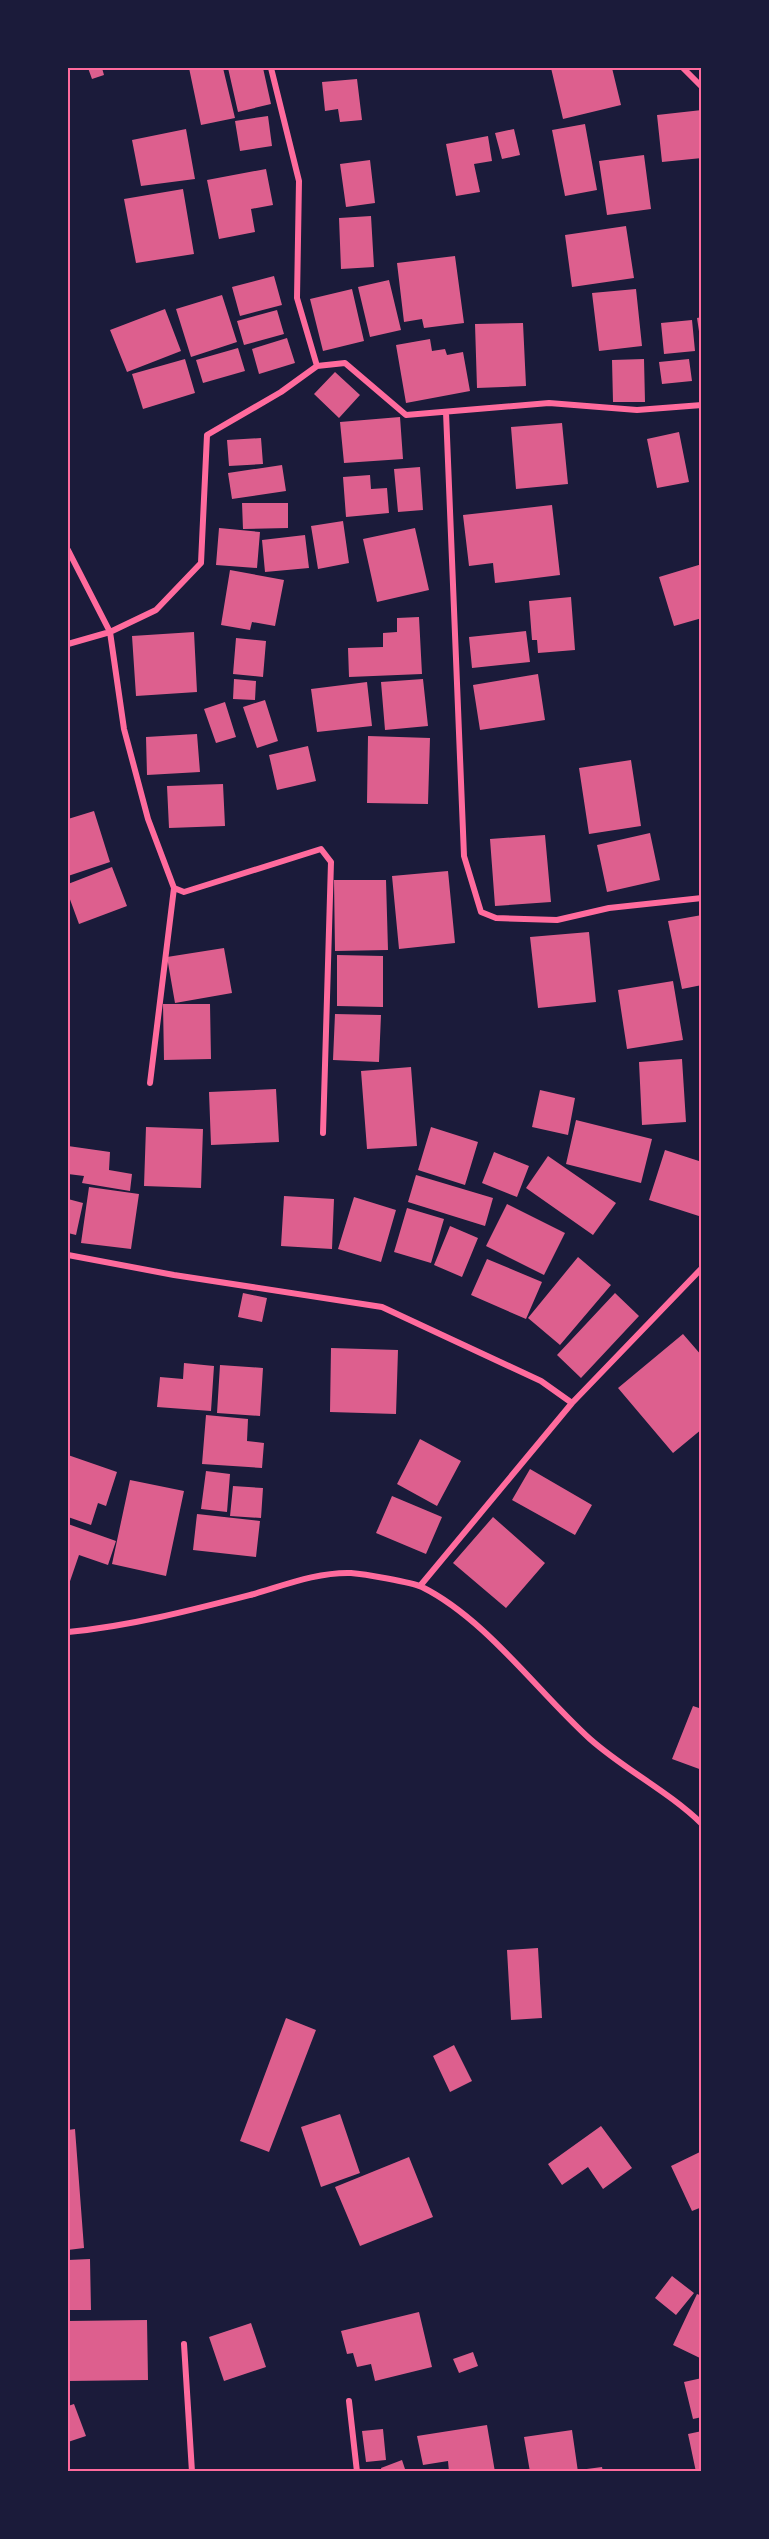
<svg xmlns="http://www.w3.org/2000/svg" width="769" height="2539" viewBox="0 0 769 2539" font-family="Georgia,serif">
<style>
.building{fill:#dd5f8e}
.lines{fill:none;stroke-linecap:round;stroke-linejoin:round}
.minor{stroke:#ff6b9d;stroke-width:6}
.neatline{fill:none;stroke:#ff6b9d;stroke-width:2}
</style>
<rect width="100%" height="100%" fill="#1b1b3a"/>
<!-- building -->
<path class="building" d="M88,68H102L104,75L92,79Z
M189,68H223L235,118L201,125Z
M228,68H263L271,104L238,112Z
M551,68H612L621,105L563,119Z
M357,79L362,120L340,122L338,109L325,111L322,82Z
M702,110V158L662,162L657,115Z
M268,116L272,146L240,151L235,121Z
M585,124L597,190L565,196L552,130Z
M186,129L195,179L141,186L132,140Z
M514,129L520,155L502,159L495,133Z
M488,136L492,161L474,164L480,192L456,196L446,144Z
M644,155L651,209L607,215L599,161Z
M370,160L375,203L346,207L340,164Z
M266,169L273,205L251,209L255,232L219,239L207,180Z
M183,189L194,254L136,263L124,199Z
M371,216L374,267L341,269L339,218Z
M626,226L634,278L572,287L565,235Z
M455,256L464,323L424,328L422,319L404,322L397,263Z
M274,276L282,305L240,316L232,287Z
M389,280L401,330L370,337L358,287Z
M352,289L364,341L323,351L310,299Z
M636,289L642,346L599,351L592,293Z
M222,295L237,342L191,357L176,309Z
M165,309L181,351L127,372L110,330Z
M277,310L284,334L244,345L237,321Z
M702,317V338H700L697,318Z
M692,320L695,351L664,354L661,323Z
M523,323L526,386L477,388L475,324Z
M287,338L295,363L259,374L252,349Z
M430,339L432,351L445,349L447,355L463,352L470,391L406,403L396,345Z
M238,348L245,371L203,383L196,360Z
M185,359L195,393L143,409L132,374Z
M644,359L645,402H613L612,360Z
M689,359L692,381L662,384L659,362Z
M335,372L360,395L339,418L314,394Z
M400,417L403,459L344,463L340,422Z
M562,423L568,484L516,489L511,427Z
M679,432L689,482L657,488L647,439Z
M261,438L263,464L229,466L227,440Z
M282,465L286,491L232,499L228,473Z
M420,467L423,510L398,512L394,469Z
M370,475L371,489L387,488L389,513L346,517L343,477Z
M242,503H288V528L243,529Z
M552,505L560,575L495,583L493,563L469,566L463,515Z
M343,521L349,563L318,569L311,526Z
M219,528L260,532L257,568L216,565Z
M415,528L429,590L377,602L363,539Z
M305,535L309,568L265,572L262,540Z
M702,564V618L674,626L659,577Z
M230,570L284,580L275,626L252,622L250,630L221,625Z
M571,597L575,650L538,653L537,640H532L529,601Z
M419,617L422,674L349,677L348,648L383,647V633L397,632V618Z
M526,631L530,662L472,668L469,637Z
M194,632L197,692L136,696L132,636Z
M236,638L266,641L263,677L233,674Z
M538,674L545,720L480,730L473,685Z
M234,679L256,681L255,700L233,699Z
M423,679L428,726L385,730L381,682Z
M367,682L372,726L317,732L311,689Z
M265,700L278,741L257,748L243,707Z
M225,702L236,737L216,743L204,709Z
M197,734L200,772L147,775L146,737Z
M368,736L430,738L428,804L367,803Z
M308,746L316,781L277,790L269,755Z
M631,760L641,826L589,834L579,768Z
M223,784L225,826L169,828L167,786Z
M94,811L110,862L68,876V819Z
M650,833L660,880L607,892L597,845Z
M545,835L551,902L495,906L490,839Z
M112,867L127,906L79,924L68,894V884Z
M448,871L455,943L399,949L392,876Z
M334,880H386L388,950L335,951Z
M702,915V985L682,989L668,921Z
M589,932L596,1002L538,1008L530,937Z
M224,948L232,993L175,1003L167,957Z
M337,955L383,956V1007L337,1006Z
M673,981L683,1040L627,1049L618,990Z
M163,1004H210L211,1059L164,1060Z
M335,1014L381,1015L379,1062L333,1060Z
M682,1059L686,1122L642,1125L639,1062Z
M411,1067L417,1146L367,1149L361,1071Z
M276,1089L279,1142L211,1145L209,1092Z
M540,1090L575,1098L568,1135L532,1127Z
M576,1120L652,1139L641,1183L566,1164Z
M146,1127L203,1129L201,1188L144,1186Z
M431,1127L478,1142L465,1185L418,1170Z
M68,1146L110,1152L109,1170L132,1174L130,1191L82,1183L84,1176L68,1174Z
M665,1150L702,1162V1217L649,1200Z
M494,1152L529,1166L517,1197L482,1183Z
M548,1156L616,1203L593,1235L526,1188Z
M416,1175L493,1198L485,1226L408,1202Z
M89,1187L139,1194L131,1249L81,1243Z
M284,1196L334,1199L332,1249L281,1246Z
M354,1197L396,1210L381,1262L338,1249Z
M68,1199L83,1203L76,1235L68,1233Z
M507,1204L565,1233L544,1275L486,1246Z
M407,1208L444,1219L431,1263L394,1252Z
M450,1226L478,1238L462,1277L434,1265Z
M578,1257L611,1285L560,1345L528,1318Z
M487,1259L542,1282L526,1319L471,1295Z
M243,1293L267,1298L262,1322L238,1317Z
M615,1293L639,1316L581,1378L557,1355Z
M683,1334L702,1356V1429L673,1453L618,1388Z
M331,1348L398,1350L396,1414L330,1412Z
M184,1363L214,1366L211,1411L157,1407L160,1377L183,1379Z
M220,1365L263,1368L260,1416L217,1413Z
M206,1415L248,1419L247,1441L264,1443L262,1468L202,1464Z
M420,1439L461,1461L437,1506L397,1484Z
M68,1455L117,1472L106,1506L98,1503L91,1525L68,1517Z
M530,1469L592,1505L575,1535L512,1500Z
M206,1471L230,1474L227,1512L201,1509Z
M130,1480L184,1491L166,1576L112,1564Z
M233,1486L263,1488L261,1518L230,1516Z
M392,1496L442,1517L426,1554L376,1533Z
M197,1514L260,1521L256,1557L193,1550Z
M493,1517L545,1563L506,1608L453,1563Z
M68,1524L116,1541L108,1565L79,1555L68,1587Z
M693,1706L702,1709V1770L672,1759Z
M538,1948L542,2018L511,2020L507,1950Z
M286,2018L316,2030L269,2152L240,2141Z
M454,2045L472,2081L450,2092L433,2056Z
M340,2114L360,2173L321,2187L301,2127Z
M601,2126L632,2168L603,2189L588,2167L562,2185L548,2164Z
M75,2129L84,2248L68,2250V2130Z
M702,2151V2207L692,2211L671,2166Z
M409,2157L433,2217L360,2246L335,2187Z
M90,2259L91,2310H68V2260Z
M672,2276L694,2293L676,2315L655,2298Z
M697,2294L702,2296V2359L673,2345Z
M419,2312L432,2367L375,2381L371,2364L357,2367L353,2353L347,2354L341,2331Z
M147,2320L148,2380L68,2381V2321Z
M251,2323L266,2367L224,2381L209,2337Z
M473,2352L478,2366L459,2373L453,2359Z
M702,2378V2417L693,2419L684,2382Z
M74,2404L86,2436L68,2442V2406Z
M487,2425L495,2472H449L448,2461L423,2465L417,2436Z
M383,2429L386,2460L366,2462L362,2431Z
M572,2430L578,2472H530L524,2437Z
M702,2431V2472H696L688,2434Z
M402,2460L406,2472H382L381,2468Z
M602,2467L603,2472H579V2470Z"/>
<g class="lines">
<!-- minor -->
<path class="minor" d="M271,68L299,181L297,298L317,366
M683,68L702,87
M446,412L464,856L481,912L496,918L557,920L609,908L702,898
M68,550L110,632L124,729L148,819L174,888L184,892L321,849L331,862L323,1133
M68,644L110,632L156,610L201,563L207,435L281,392L317,366L345,363L406,415L549,403L637,410L702,405
M150,1083L174,888
M68,1255L174,1275L382,1307L541,1381L572,1403
M420,1586L572,1403L702,1268
M68,1632C131,1626 192,1610 254,1594C285,1585 318,1572 351,1573C364,1574 411,1582 422,1587C486,1619 537,1691 590,1739C625,1770 668,1791 702,1824
M184,2344L192,2472
M349,2401L357,2472"/>
</g>
<!-- border -->
<rect width="769" height="2539" fill="none" stroke="#1b1b3a" stroke-width="138"/>
<rect x="69" y="69" width="631" height="2401" class="neatline"/>
</svg>
